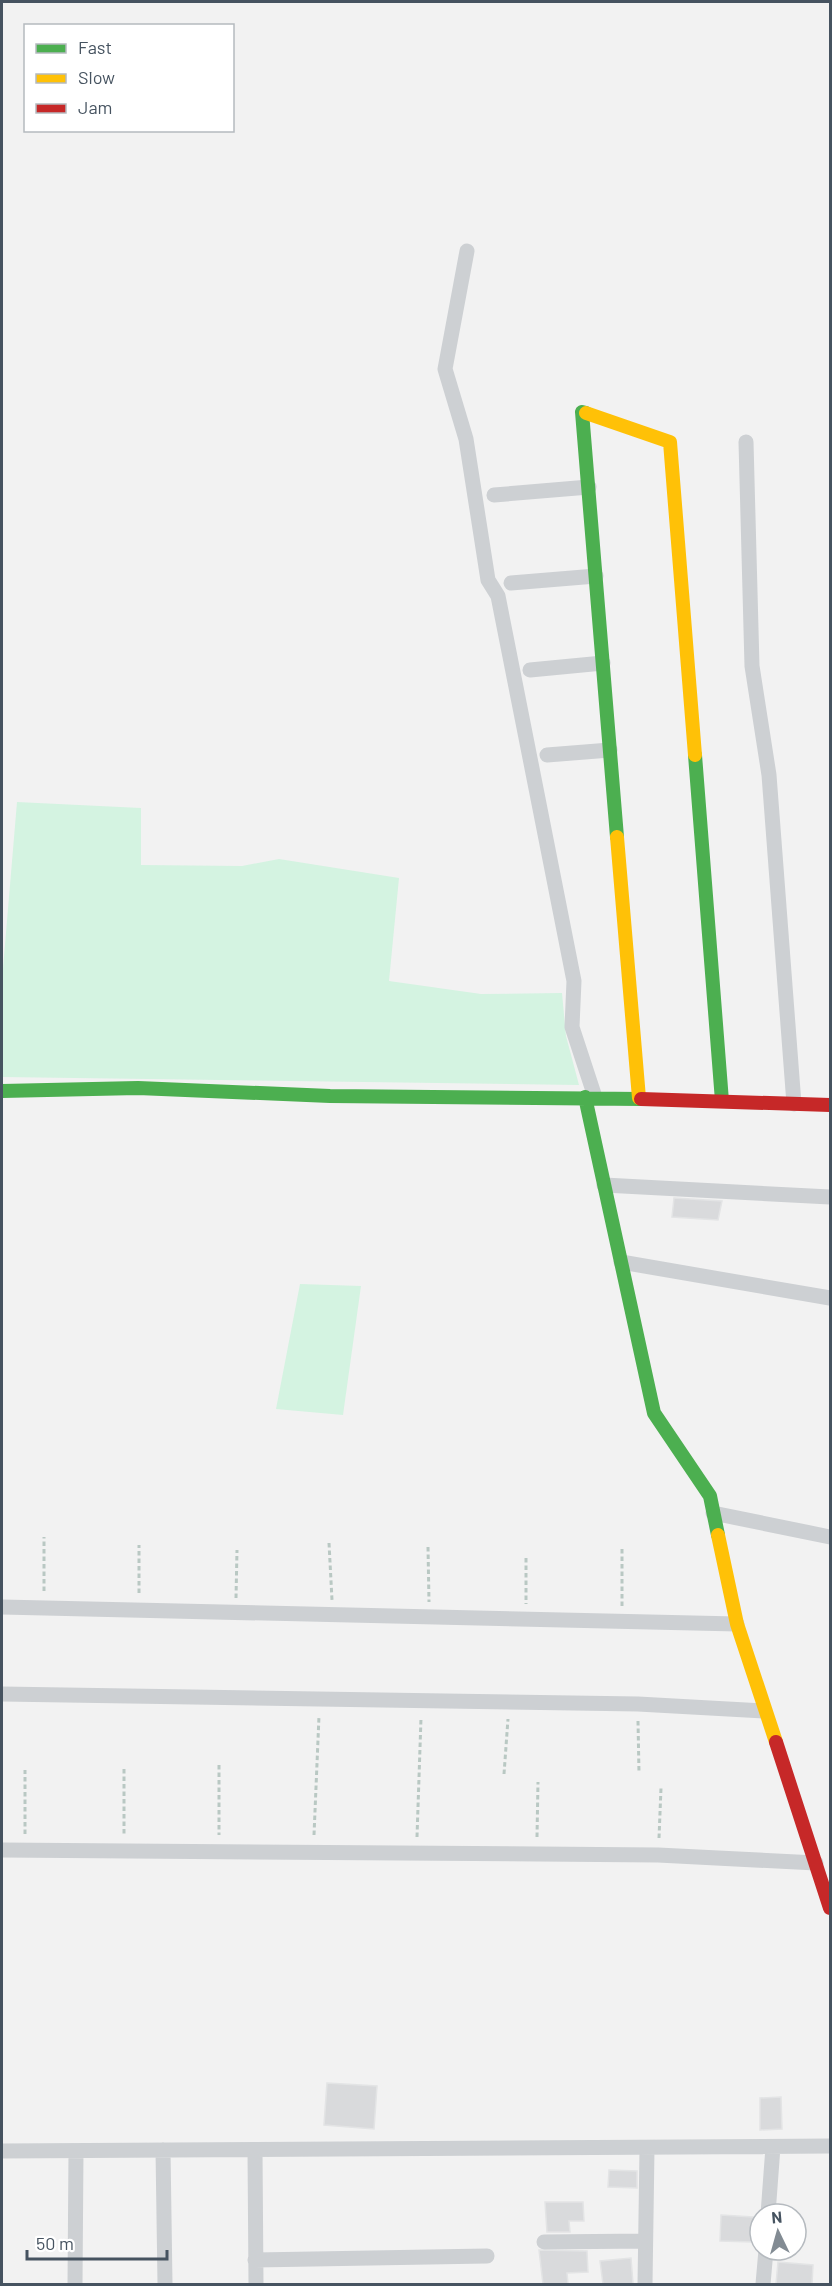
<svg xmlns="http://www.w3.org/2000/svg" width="832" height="2286" viewBox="0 0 832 2286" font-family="Barlow,sans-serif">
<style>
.green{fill:#d4f3e1}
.building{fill:#d9dadc;stroke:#e3e4e5;stroke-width:1.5}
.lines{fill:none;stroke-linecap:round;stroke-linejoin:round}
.path{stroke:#b9c8c3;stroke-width:3;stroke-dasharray:4.5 3;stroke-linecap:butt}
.street{stroke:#cdd0d3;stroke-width:15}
.fast{stroke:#4caf50;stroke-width:14}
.slow{stroke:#ffc107;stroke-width:14}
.jam{stroke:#c62828;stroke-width:14}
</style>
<rect width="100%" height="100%" fill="#f2f2f2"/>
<!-- green -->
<path class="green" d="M17,802L141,808V865L242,866L279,859L399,878L389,981L481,994L562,993L566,1036L579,1085L2,1077V980Z
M300,1284L361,1286L343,1415L276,1409Z"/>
<!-- building -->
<path class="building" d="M674,1198L722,1201L718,1220L672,1217Z
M327,2083L377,2086L374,2129L324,2125Z
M781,2097L782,2129L760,2130V2098Z
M609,2170L637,2171V2188L608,2187Z
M545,2202H583L584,2221H569L570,2232H547Z
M721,2215L753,2217L752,2242L720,2241Z
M539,2250L587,2251L588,2272L567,2273L568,2284H543Z
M631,2258L633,2284H603L600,2261Z
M778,2262L813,2265L812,2284H776Z"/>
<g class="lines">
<!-- path -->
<path class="path" d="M329,1543L332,1600
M428,1547L429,1602
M526,1558V1604
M44,1591V1537
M139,1593V1545
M236,1598L237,1550
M622,1606V1548
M638,1721L639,1773
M219,1765V1835
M124,1769V1834
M504,1774L508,1719
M25,1834V1770
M314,1835L319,1716
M417,1837L421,1718
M537,1837L538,1782
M659,1838L661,1788"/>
<!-- street -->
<path class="street" d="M467,251L445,369L466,439L488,580L498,596L574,981L572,1027L595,1097
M746,442L752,666L769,775L794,1104
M494,495L589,487
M511,583L596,576
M530,670L603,663
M547,755L610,750
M604,1185L830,1197
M621,1262L830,1298
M713,1513L830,1537
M2,1607L737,1624
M2,1694L638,1704L764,1711
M2,1850L658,1855L816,1863
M163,2150L165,2284
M2,2151L830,2146
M255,2151L256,2284
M768,2214L773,2147
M544,2242L645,2241
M255,2260L487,2256
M75,2284L76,2151
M645,2284L647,2149
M763,2284L766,2250"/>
<!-- fast -->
<path class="fast" d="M586,413L582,412L617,837
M695,755L722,1101
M2,1091L138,1088L330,1096L641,1099
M585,1097L654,1413L710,1496L718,1535"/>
<!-- slow -->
<path class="slow" d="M586,413L670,442L695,755
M617,837L639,1098
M718,1535L737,1624L776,1742"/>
<!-- jam -->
<path class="jam" d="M641,1099L830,1105
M776,1742L830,1908"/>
</g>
<!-- border -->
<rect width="832" height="2286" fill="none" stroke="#465360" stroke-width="6"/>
<!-- legend -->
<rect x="24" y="24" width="210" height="108" fill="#ffffff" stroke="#b5babf" stroke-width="1.5"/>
<rect x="36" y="44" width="30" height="9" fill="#4caf50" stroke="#b5babf" stroke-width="1.5"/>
<text x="78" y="54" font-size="18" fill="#465360">Fast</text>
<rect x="36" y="74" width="30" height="9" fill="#ffc107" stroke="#b5babf" stroke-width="1.5"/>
<text x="78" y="84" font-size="18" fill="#465360">Slow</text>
<rect x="36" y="104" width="30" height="9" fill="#c62828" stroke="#b5babf" stroke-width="1.5"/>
<text x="78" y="114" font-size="18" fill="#465360">Jam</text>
<!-- north arrow -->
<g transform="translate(778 2232) rotate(355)"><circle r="28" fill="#ffffff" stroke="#b5babf" stroke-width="1.5"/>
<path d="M0-4.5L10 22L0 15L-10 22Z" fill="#828b93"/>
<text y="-9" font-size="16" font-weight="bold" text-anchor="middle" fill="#465360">N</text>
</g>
<!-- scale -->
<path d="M27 2250v9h140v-9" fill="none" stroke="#465360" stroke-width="3"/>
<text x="36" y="2250" font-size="18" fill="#465360" stroke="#ffffff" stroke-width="4.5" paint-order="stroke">50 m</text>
</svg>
